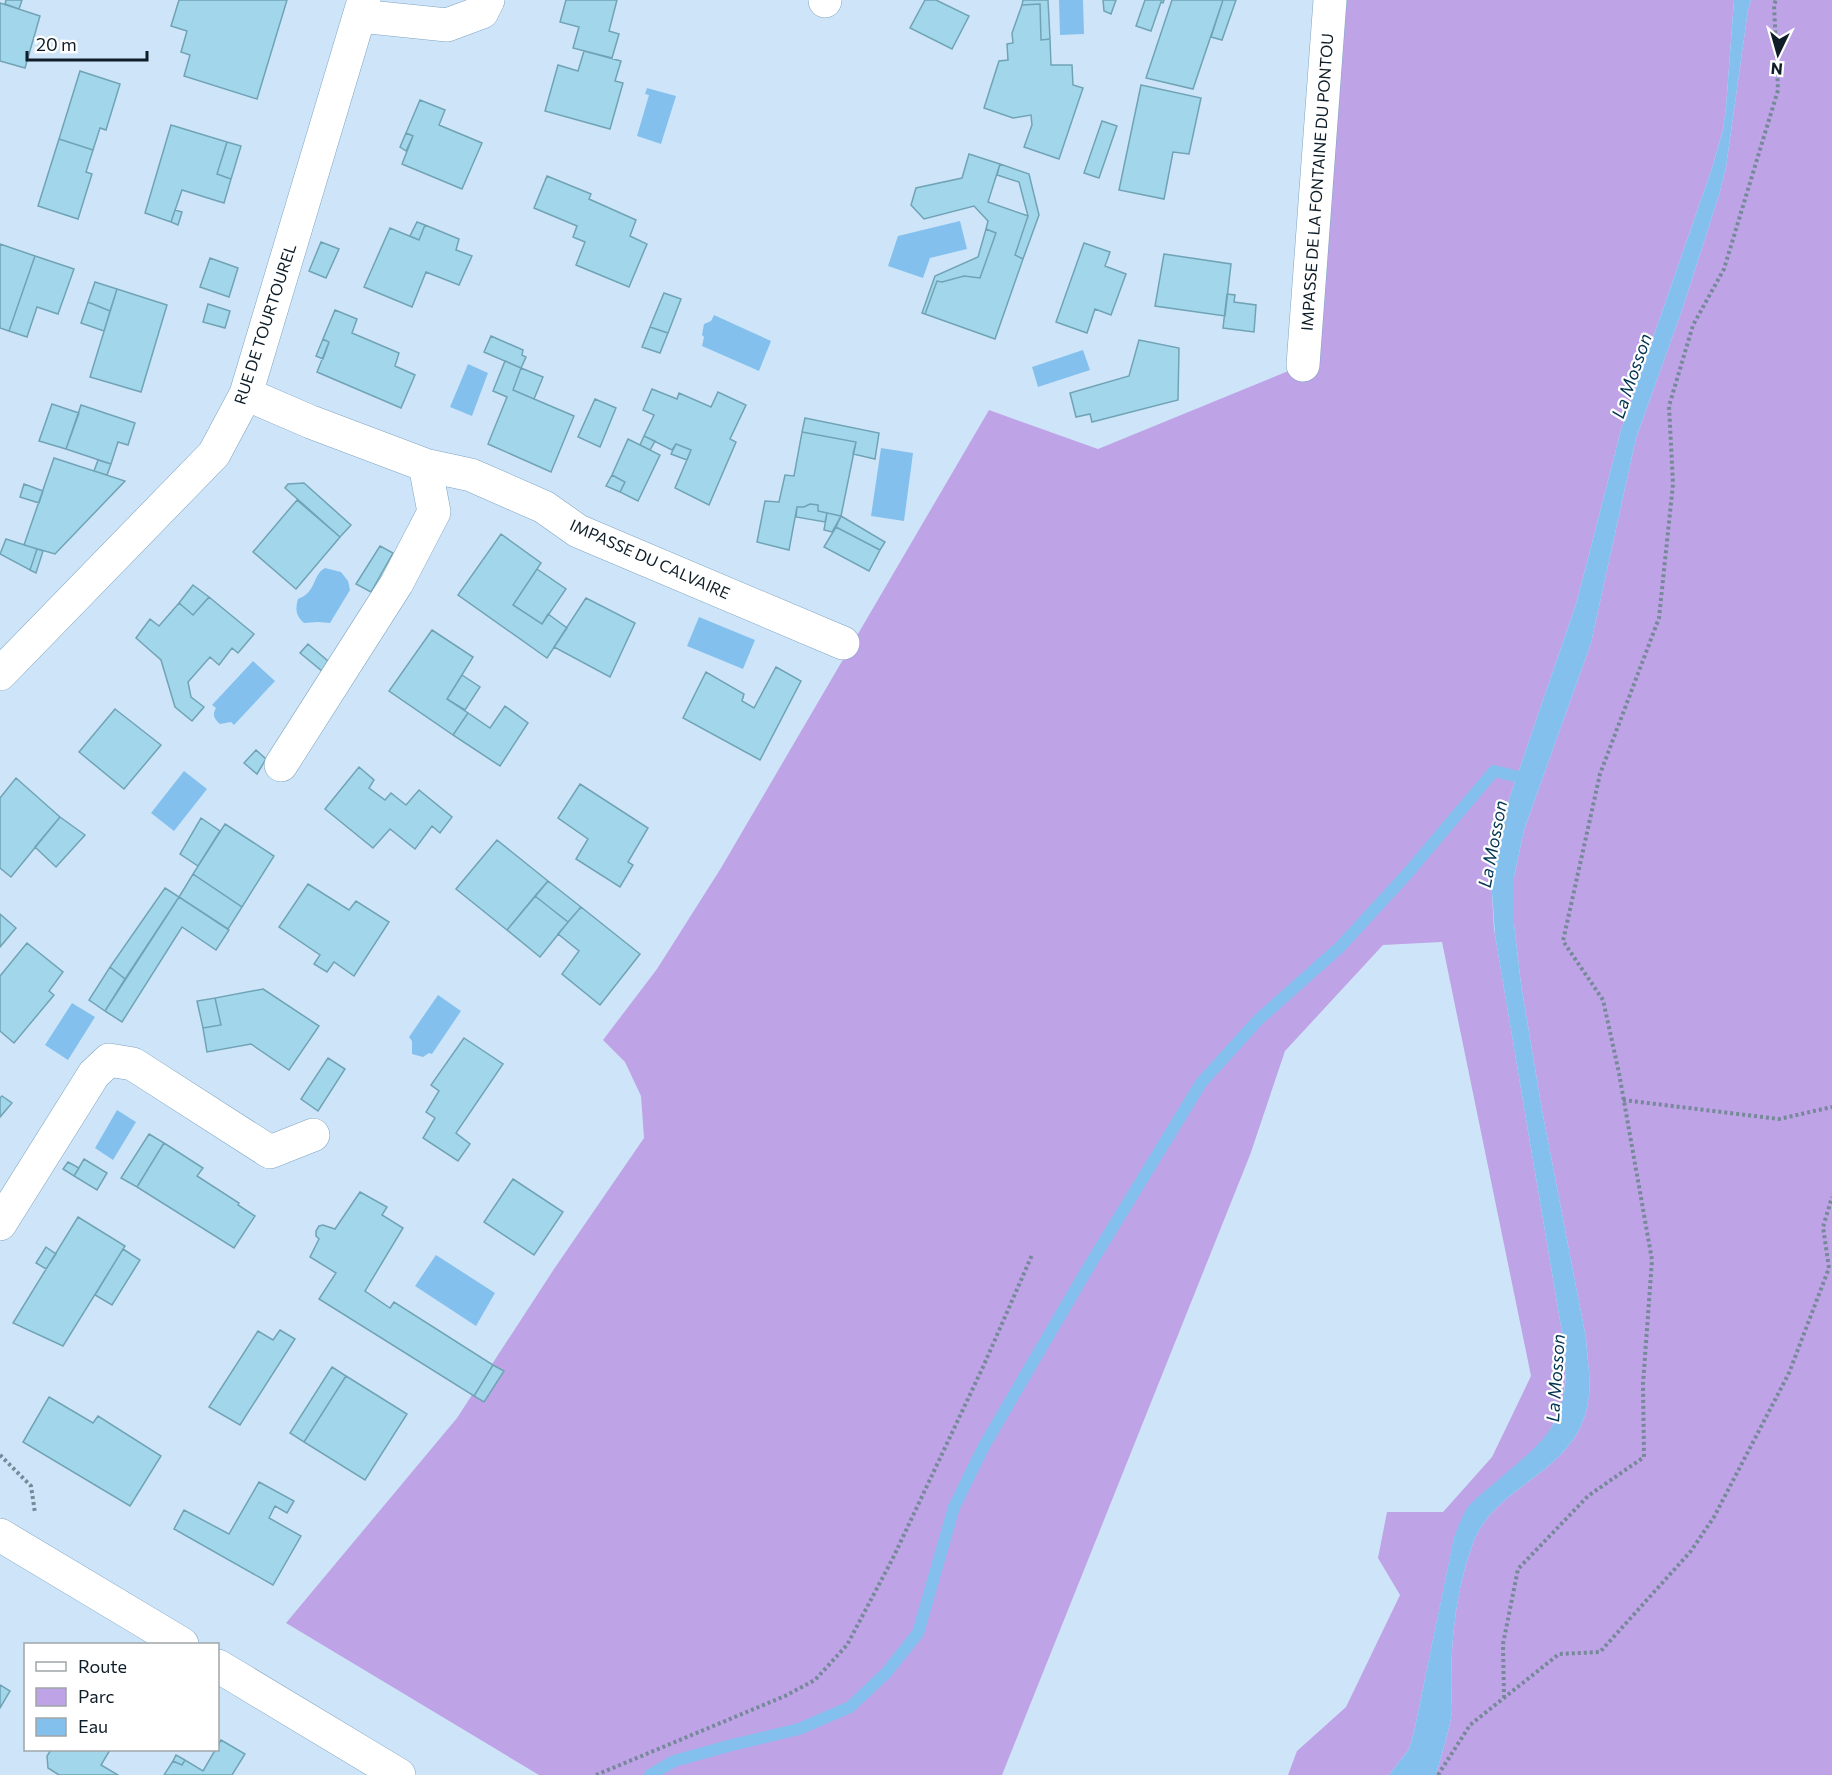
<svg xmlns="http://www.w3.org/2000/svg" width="1832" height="1775" viewBox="0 0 1832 1775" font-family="Commissioner,sans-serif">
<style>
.green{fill:#bfa3e7}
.water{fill:#84c0ee}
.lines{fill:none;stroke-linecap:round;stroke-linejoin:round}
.stream{stroke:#84c0ee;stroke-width:12}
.building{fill:#a2d6ea;stroke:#70a3b5;stroke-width:1.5}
.minor-casing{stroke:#7ea4c2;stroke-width:34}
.path{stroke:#768999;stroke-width:4;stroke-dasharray:3 3;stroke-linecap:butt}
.minor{stroke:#fff;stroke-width:33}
.labels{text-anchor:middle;stroke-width:4.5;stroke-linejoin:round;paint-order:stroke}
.street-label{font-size:16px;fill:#0e1d28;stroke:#fff}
.water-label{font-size:18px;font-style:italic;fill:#033553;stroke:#fff}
</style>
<rect width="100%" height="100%" fill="#cee5f9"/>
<!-- green -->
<path class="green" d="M1347,0H1734L1726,107L1723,130L1712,168L1621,430L1577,601L1494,843L1491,878L1494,929L1565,1350L1566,1370L1563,1405L1548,1434L1538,1447L1476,1499L1454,1538L1414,1732L1409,1749L1389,1775H1288L1297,1751L1346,1707L1400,1595L1378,1558L1387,1512H1443L1492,1457L1531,1376L1442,942L1383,945L1285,1051L1250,1155L1002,1775H539L286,1623L457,1418L554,1269L644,1138L641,1096L625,1062L603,1040L657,969L721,868L989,410L1098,449L1303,365Z
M1751,0H1832V1775H1436C1440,1760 1452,1722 1452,1709C1449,1654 1454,1595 1473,1543C1496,1482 1576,1475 1588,1402C1592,1381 1587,1359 1586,1338L1542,1110L1521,984L1514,924V877L1524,830L1591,643L1636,438L1682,310L1719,195L1726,167L1748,10Z"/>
<!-- water -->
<path class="water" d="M1059,0H1083L1084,34L1060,35Z
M1734,0H1751L1748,10L1726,167L1719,195L1682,310L1636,438L1591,643L1524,830L1514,877V924L1521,984L1542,1110L1586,1338C1587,1359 1592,1381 1588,1402C1576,1475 1496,1482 1473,1543C1454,1595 1449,1654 1452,1709C1452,1722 1440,1760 1436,1775H1389L1409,1749L1414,1732L1454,1537C1458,1528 1461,1519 1465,1511C1474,1498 1488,1489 1499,1479C1549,1437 1570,1421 1565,1350L1495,935L1491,878L1494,843L1577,601L1621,430L1712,168L1723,130L1726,107Z
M647,88L676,96L661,144L637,136L649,95L645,94Z
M960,221L967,249L930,258L923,278L888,266L898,236Z
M714,315L771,341L759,371L702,346L704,337L702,335L704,324L711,321Z
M1083,350L1090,370L1038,387L1032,367Z
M468,364L488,373L472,416L450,407Z
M881,448L913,453L904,521L871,516Z
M325,568L341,572L348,581L350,590L330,623L318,622L304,623C296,616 295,610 298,599C317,592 312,575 325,568Z
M699,617L755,640L743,669L687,646Z
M253,661L275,681L234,725L231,722L220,724C214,719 212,715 216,708L212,705Z
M184,771L207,789L174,831L151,813Z
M438,995L461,1011L432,1054L429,1053L423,1057L412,1054V1041L409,1037Z
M72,1003L95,1017L68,1060L45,1045Z
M117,1110L136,1122L113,1160L95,1148Z
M436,1255L495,1293L476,1326L415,1286Z"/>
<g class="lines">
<!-- stream -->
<path class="stream" d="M650,1775L674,1761L732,1745L799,1729L850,1707L886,1673L918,1633L954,1507L984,1446L1088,1268L1201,1083L1258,1020L1340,947L1407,874L1494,771L1527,779"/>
</g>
<!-- building -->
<path class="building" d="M6,0H22L19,9L5,4Z
M179,0H287L257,99L184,76L190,55L181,52L187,31L171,26Z
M566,0H617L609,31L619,34L612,58L573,48L579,27L560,22Z
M925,0H936L969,16L952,49L910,28Z
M1023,0H1048L1050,39L1041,40L1040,4L1022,5Z
M1103,0H1116L1111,14L1104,11Z
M1145,0H1164L1163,3L1161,2L1151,31L1136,26Z
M1172,0H1223L1193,89L1146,78Z
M1223,0H1236L1222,40L1211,37Z
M0,3L40,16L25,68L0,61Z
M1040,4L1041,40L1050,39L1051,65H1072L1073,85L1083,88L1059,159L1024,147L1032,125L1031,115L1013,118L984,108L999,61L1008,60L1007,44L1013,43L1012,33L1022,5Z
M584,51L621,61L615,81L623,83L610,129L545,111L558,65L578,71Z
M80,71L120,84L106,130L100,128L93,150L59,139Z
M1141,85L1201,98L1189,154L1173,152L1164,199L1119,190Z
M420,100L445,110L439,125L482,143L462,189L402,164L413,136L406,133Z
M1102,121L1117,126L1099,178L1084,173Z
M171,125L227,142L217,174L231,179L224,203L182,190L171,222L145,213Z
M406,133L413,136L406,151L400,147Z
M59,139L93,150L86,172L92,174L78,219L38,206Z
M227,142L241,146L231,179L217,174Z
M969,154L1000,164L988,202L1028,216L1015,255L1023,259L995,339L925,314L937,281L942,282L964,276L980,278L996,233L986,229L988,221L974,206L924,219L911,205L916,188L962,178Z
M1000,164L1029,174L1039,215L1023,259L1015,255L1028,216L1019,182L997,175Z
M547,176L591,194L589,199L636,220L630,236L647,244L629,287L576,265L585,242L573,237L577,226L534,208Z
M175,210L182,212L178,225L171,222Z
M417,222L425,225L419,240L410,236Z
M425,225L459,239L456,250L472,256L459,285L426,272L412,307L364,287L390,228L419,240Z
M986,229L996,233L980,278L964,276L942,282L937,281L925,314L922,313L935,276L978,257Z
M321,242L339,249L326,278L309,271Z
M1084,243L1110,252L1105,266L1126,274L1111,315L1095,309L1087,333L1056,322Z
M0,244L35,256L9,331L0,328Z
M1164,254L1231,264L1225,316L1155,306Z
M35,256L74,269L58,314L37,307L27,337L9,331Z
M210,258L238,268L229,297L200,287Z
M95,282L117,289L110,311L88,302Z
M117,289L167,305L141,392L90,377Z
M664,293L681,299L668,333L650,327Z
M1227,294L1235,295L1234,302L1256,305L1254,332L1223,328Z
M88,302L110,311L104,331L81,323Z
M208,304L230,311L225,328L203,322Z
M335,310L357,319L352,333L399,353L395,366L415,375L401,408L317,372L329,342L323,339Z
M650,327L668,333L660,353L642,347Z
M491,336L523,350L522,355L526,357L521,368L484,352Z
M323,339L329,342L323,359L316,356Z
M1139,340L1179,348L1178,400L1092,422L1090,414L1076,417L1070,393L1129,376Z
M505,361L521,368L513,390L574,416L551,472L488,444L507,397L493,391Z
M521,368L543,377L534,399L513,390Z
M652,389L677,399L679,393L711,407L718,392L746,405L730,439L736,442L709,505L675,488L691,450L676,444L672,450L644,436L654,415L643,410Z
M595,399L616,408L600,447L578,437Z
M52,404L79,413L66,449L39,441Z
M81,405L135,423L128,445L118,442L111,464L66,449Z
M805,418L879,433L875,459L853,454L856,442L802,432Z
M802,432L856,442L841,516L818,511V505L810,504L804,507H797L789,550L757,542L765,501L779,502L785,475L794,476Z
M644,436L655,441L650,450L640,445Z
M628,439L660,455L638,501L620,492L625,482L612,475Z
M676,444L691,450L687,460L671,454Z
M54,458L125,481L55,554L24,545Z
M98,460L111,464L107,475L94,471Z
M612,475L625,482L620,492L606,486Z
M304,483L351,525L340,537L285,488L288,484Z
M24,484L43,491L39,503L20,497Z
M297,500L340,537L296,589L253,552Z
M810,504L818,505V511L827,513L825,522L796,517L797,507H804Z
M827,513L841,516L832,532L824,530Z
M841,516L885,542L880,550L836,527Z
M836,527L880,550L869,571L824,547Z
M501,534L541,563L513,605L542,624L548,614L567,628L547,658L458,595Z
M6,539L37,549L30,570L0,554Z
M380,546L393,553L371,592L356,584Z
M37,549L43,551L36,573L30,570Z
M537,569L566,589L542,624L513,605Z
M193,585L209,597L193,615L179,603Z
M209,597L254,634L238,653L232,648L219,665L210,657L188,682L191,697L204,707L192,721L175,707L161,660L136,638L150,619L159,626L179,603L193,615Z
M586,598L635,623L610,677L554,647Z
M432,630L473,657L447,699L468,713L453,735L389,691Z
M308,644L328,661L322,671L300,653Z
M776,667L801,681L760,760L683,718L706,672L744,694L742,701L754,708Z
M462,675L480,687L465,710L447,699Z
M505,706L528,723L500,766L453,735L468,713L490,728Z
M115,709L161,745L124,789L79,752Z
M256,750L266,759L257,774L244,763Z
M359,767L374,780L369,788L385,800L391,793L406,805L419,790L452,817L440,833L432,826L415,849L390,829L373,848L325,809Z
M16,778L60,817L11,877L0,868V798Z
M580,784L648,828L628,862L633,865L620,887L576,859L588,839L558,818Z
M60,817L85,835L56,867L35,847Z
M201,818L220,831L198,866L180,854Z
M225,824L274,856L242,907L193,874Z
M497,840L548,881L507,930L456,889Z
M193,874L242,907L228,929L179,897Z
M548,881L581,907L568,922L535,896Z
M308,884L349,910L356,901L389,922L354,976L334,962L327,972L314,964L320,955L279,927Z
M165,888L179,897L125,979L110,967Z
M535,896L568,922L540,957L507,930Z
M179,897L229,930L216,950L182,927L122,1022L105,1011Z
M581,907L640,954L600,1005L562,974L579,951L558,934Z
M0,914L16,928L0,947Z
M27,943L63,972L49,991L54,995L14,1043L0,1031V976Z
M110,967L125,979L105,1011L89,1000Z
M263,989L319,1026L289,1070L251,1044L207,1052L203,1028L221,1025L215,998Z
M215,998L221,1025L203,1028L197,1001Z
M464,1038L503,1064L456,1133L470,1144L458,1161L423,1138L435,1118L426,1112L439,1091L431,1085Z
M328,1058L345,1069L318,1111L301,1099Z
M2,1096L12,1103L0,1117V1098Z
M149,1134L164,1143L137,1187L121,1178Z
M164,1143L203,1168L197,1176L239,1203L238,1205L255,1216L234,1248L137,1187Z
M84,1159L107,1173L97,1190L74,1176Z
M68,1162L79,1168L74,1176L63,1169Z
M513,1179L563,1212L534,1255L484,1222Z
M360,1192L387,1207L382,1215L403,1228L365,1291L390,1308L394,1302L493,1365L474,1396L319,1299L336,1273L310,1257L319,1239L316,1236V1231L319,1226L323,1225L335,1229Z
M78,1217L125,1246L63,1346L13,1323Z
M46,1247L56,1254L46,1269L36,1263Z
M123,1249L140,1260L112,1305L95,1295Z
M280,1330L295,1339L240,1425L209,1407L258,1331L273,1340Z
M493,1365L504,1371L484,1402L474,1396Z
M332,1367L346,1376L304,1442L290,1433Z
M346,1376L407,1414L365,1480L304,1442Z
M49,1397L93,1423L98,1416L161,1456L130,1506L23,1442Z
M259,1482L294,1501L287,1513L275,1506L269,1518L301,1536L273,1585L174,1529L184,1510L229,1534Z
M0,1685L10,1691L0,1708Z
M221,1740L245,1754L232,1775H164L173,1761L182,1765L185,1760L203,1771Z
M51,1750H110L101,1765L118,1775H59L48,1768L47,1756Z
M176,1755L185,1760L182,1765L173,1761Z"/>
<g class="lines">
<defs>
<path id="minor" d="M825,1V0
M360,16L447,25L482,12L488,0
M1303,365L1330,0
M246,394L311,422L425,465L471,475L544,507L578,531L843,643
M0,674L214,454L246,394L364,0
M281,765L397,583L434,512L425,465
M0,1224L94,1074L109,1060L133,1064L270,1152L313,1135
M0,1535L182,1644
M218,1666L399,1775"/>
</defs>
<!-- minor casing -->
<use href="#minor" class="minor-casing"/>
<!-- path -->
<path class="path" d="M1623,1100L1779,1119L1832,1107
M0,1455L31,1486L35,1513
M1504,1698L1503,1644L1518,1569L1588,1496L1644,1457L1643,1384L1652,1260L1619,1073L1603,1000L1563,941L1600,774L1659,618L1673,484L1669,406L1693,325L1724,269L1778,90L1774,5L1776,0
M596,1775L785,1696L815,1680L847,1645L893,1558L983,1367L1032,1255
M1438,1775L1470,1725L1559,1654L1600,1652L1691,1551L1714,1517L1789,1373L1829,1268L1823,1227L1832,1197"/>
<!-- minor -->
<use href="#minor" class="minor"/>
</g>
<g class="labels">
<!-- street labels -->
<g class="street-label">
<text transform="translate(1317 182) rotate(-86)" y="6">IMPASSE DE LA FONTAINE DU PONTOU</text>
<text transform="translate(265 324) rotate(-72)" y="6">RUE DE TOURTOUREL</text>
<text transform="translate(650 559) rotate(24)" y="6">IMPASSE DU CALVAIRE</text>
</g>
<!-- water labels -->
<g class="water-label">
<text transform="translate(1632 376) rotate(-71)" y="6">La Mosson</text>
<text transform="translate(1493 844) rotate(-79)" y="6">La Mosson</text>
<text transform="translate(1556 1378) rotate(-86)" y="6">La Mosson</text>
</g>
</g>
<!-- legend -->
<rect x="24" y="1643" width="195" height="108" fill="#ffffff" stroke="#9fa5a9" stroke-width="1.5"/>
<rect x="36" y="1662" width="30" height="9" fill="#ffffff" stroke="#9fa5a9" stroke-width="1.5"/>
<text x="78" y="1673" font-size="18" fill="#0e1d28">Route</text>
<rect x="36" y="1688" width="30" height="18" fill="#bfa3e7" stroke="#9fa5a9" stroke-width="1.5"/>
<text x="78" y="1703" font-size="18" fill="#0e1d28">Parc</text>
<rect x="36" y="1718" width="30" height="18" fill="#84c0ee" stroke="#9fa5a9" stroke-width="1.5"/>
<text x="78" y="1733" font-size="18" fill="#0e1d28">Eau</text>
<!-- north arrow -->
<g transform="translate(1778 54) rotate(185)" stroke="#ffffff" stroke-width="4.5" paint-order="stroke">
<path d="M0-4.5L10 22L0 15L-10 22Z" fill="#0e1d28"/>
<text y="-9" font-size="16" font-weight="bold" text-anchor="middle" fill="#0e1d28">N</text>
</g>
<!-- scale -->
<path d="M27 51v9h120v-9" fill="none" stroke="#0e1d28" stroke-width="3"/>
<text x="36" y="51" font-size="18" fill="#0e1d28" stroke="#ffffff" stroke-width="4.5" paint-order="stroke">20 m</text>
</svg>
